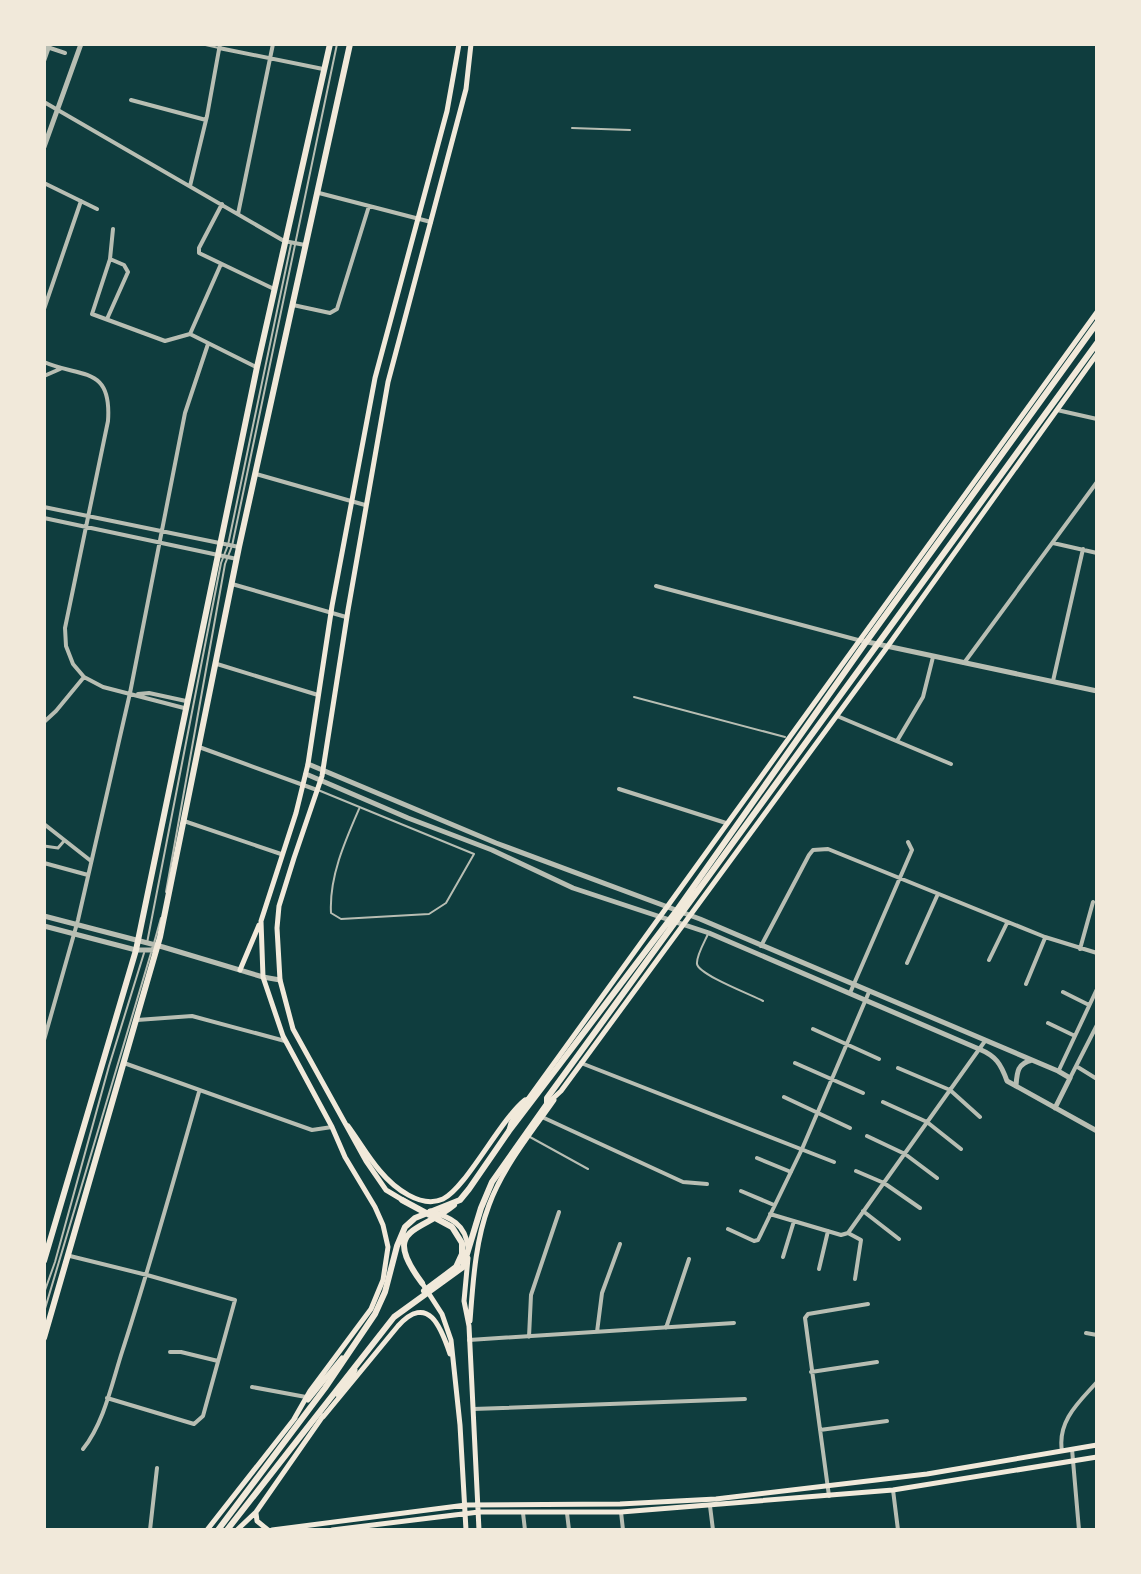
<svg xmlns="http://www.w3.org/2000/svg" width="1141" height="1574" viewBox="0 0 1141 1574" font-family="Poppins,sans-serif">
<style>
.lines{fill:none;stroke-linecap:round;stroke-linejoin:round}
.service{stroke:#b8beb3;stroke-width:2}
.pedestrian{stroke:#b8beb3;stroke-width:3}
.minor{stroke:#b8beb3;stroke-width:4}
.tertiary{stroke:#b8beb3;stroke-width:5}
.secondary{stroke:#f1e9da;stroke-width:5}
.primary{stroke:#f1e9da;stroke-width:6}
</style>
<rect width="100%" height="100%" fill="#0f3d3e"/>
<g class="lines">
<!-- service -->
<path class="service" d="M201,44L219,48
M572,128L630,130
M634,697L785,737
M318,790L474,854L446,903L429,914L341,919L331,913C329,877 345,841 359,809
M166,892L225,564L232,546L337,44
M708,934C705,941 696,956 697,964C699,975 752,995 763,1001
M147,943L221,563L228,545L291,244
M154,943L161,918
M530,1137L588,1169
M44,1293L55,1262L109,1066L144,953
M44,1312L151,953"/>
<!-- pedestrian -->
<path class="pedestrian" d="M44,846L58,848L64,841"/>
<!-- minor -->
<path class="minor" d="M44,46L65,53
M219,48L323,69
M44,61L50,44
M131,100L206,120
M44,102L284,241L305,245
M44,183L97,209
M190,186L207,116L220,44
M319,193L431,222
M222,204L199,248V253L274,289
M238,214L273,44
M113,229L110,259L92,314L165,341L190,334L256,367
M293,305L330,313L337,309L369,206
M44,309L81,201
M107,319L128,272L124,265L110,259
M190,334L221,264
M44,362C80,378 112,365 108,421L65,628L66,646L73,664L84,677L103,687L184,708
M44,376L60,369
M1057,410L1097,419
M256,474L365,505
M44,507L239,547
M44,518L237,559
M1053,543L1097,553
M232,584L346,617
M656,586L858,640
M964,663L1097,482
M217,664L318,695
M1053,681L1083,549
M138,694L149,693L186,701
M837,716L951,764
M44,722L56,711L84,677
M897,741L923,697L933,657
M199,747L317,790
M619,789L726,823
M184,821L281,854
M44,824L91,861
M44,863L88,875
M761,946L809,855L813,850L828,849L1045,937L1097,953
M1080,949L1093,902
M989,960L1007,923
M907,963L937,896
M1026,984L1045,938
M1063,992L1089,1005
M850,993L912,850L908,842
M137,1020L192,1016L285,1041
M1048,1023L1075,1036
M813,1029L879,1059
M44,1040L78,920L130,693L185,413L208,344
M124,1063L312,1130L332,1127
M581,1063L834,1162
M795,1063L863,1093
M1076,1066L1097,1079
M898,1068L950,1090L980,1117
M1059,1070L1097,989
M1070,1078L1097,1025
M784,1097L850,1128
M883,1102L927,1122L961,1149
M542,1117L683,1182L707,1184
M867,1136L905,1154L937,1178
M757,1158L791,1172
M856,1171L884,1183L920,1208
M741,1191L774,1205
M863,1211L899,1239
M770,1214L841,1235L848,1233L861,1240L855,1279
M728,1229L754,1241L758,1240L802,1149L869,992
M848,1233L985,1041
M70,1256L147,1275L235,1300L203,1416L194,1424L107,1398
M783,1257L794,1221
M819,1269L828,1231
M666,1328L689,1259
M597,1332L602,1293L620,1244
M1086,1333L1097,1335
M529,1337L531,1295L559,1212
M469,1340L734,1323
M170,1352H181L218,1361
M811,1372L877,1362
M252,1387L306,1397
M473,1409L745,1399
M820,1430L887,1421
M83,1449C104,1423 112,1383 122,1352C150,1266 174,1179 199,1092
M1072,1449L1079,1530
M1062,1451C1057,1421 1079,1402 1097,1382
M893,1490L898,1530
M829,1496L805,1318L808,1314L868,1304
M710,1506L713,1530
M621,1512L623,1530
M523,1513L525,1530
M567,1513L569,1530
M150,1530L157,1468"/>
<!-- tertiary -->
<path class="tertiary" d="M44,147L81,44
M863,641L1097,691
M308,764L496,843L700,919L1058,1071L1070,1078L1055,1108
M306,774L408,818L492,850L573,888L709,933L979,1049C996,1056 1001,1064 1007,1081L1097,1131
M44,916L163,947L263,977L280,980
M44,926L136,950H152L158,945
M1016,1086C1017,1072 1017,1064 1032,1060"/>
<!-- secondary -->
<path class="secondary" d="M240,970L259,925
M547,1104L561,1091L885,650L1097,354
M348,1126C359,1141 368,1157 380,1171C394,1188 421,1209 443,1199C466,1188 500,1120 525,1100
M509,1130L511,1123L531,1095L1097,312
M406,1202L386,1190L366,1161L293,1029L280,980L277,928L279,906L294,858L322,776L348,610L388,382L466,89L471,44
M430,1211C450,1217 466,1224 468,1248
M468,1258L464,1301L469,1326L479,1530
M422,1283L442,1314L451,1340L460,1425L466,1530
M470,1321C473,1283 475,1242 489,1205C503,1167 531,1133 554,1100
M338,1395L355,1370
M308,1400L342,1358
M323,1417L398,1326C428,1293 441,1327 450,1354
M294,1419L310,1391L371,1309L383,1280L388,1247L383,1225L375,1207L345,1157L332,1127L283,1036L263,977L261,921L296,813L308,764L332,606L375,378L447,111L459,44
M256,1513L257,1521L268,1530
M207,1530L295,1418
M237,1530L256,1512L323,1416
M272,1530L466,1505L620,1504L716,1499L927,1474L1097,1445
M332,1530L479,1512H621L893,1490L1097,1457"/>
<!-- primary -->
<path class="primary" d="M402,1200L452,1227L462,1243V1254L456,1267L424,1291
M44,1261L136,950L257,367L330,44
M422,1283C380,1227 420,1233 454,1205
M44,1338L160,937L239,547L350,44
M218,1530L325,1388L375,1314L385,1292L397,1246L405,1227L415,1218L460,1200L469,1189L509,1131L677,910L866,642L1097,323
M227,1530L394,1317L463,1267L481,1208L492,1182L547,1104V1098L1097,343"/>
</g>
<!-- border -->
<rect width="1141" height="1574" fill="none" stroke="#f1e9da" stroke-width="92"/>
</svg>
